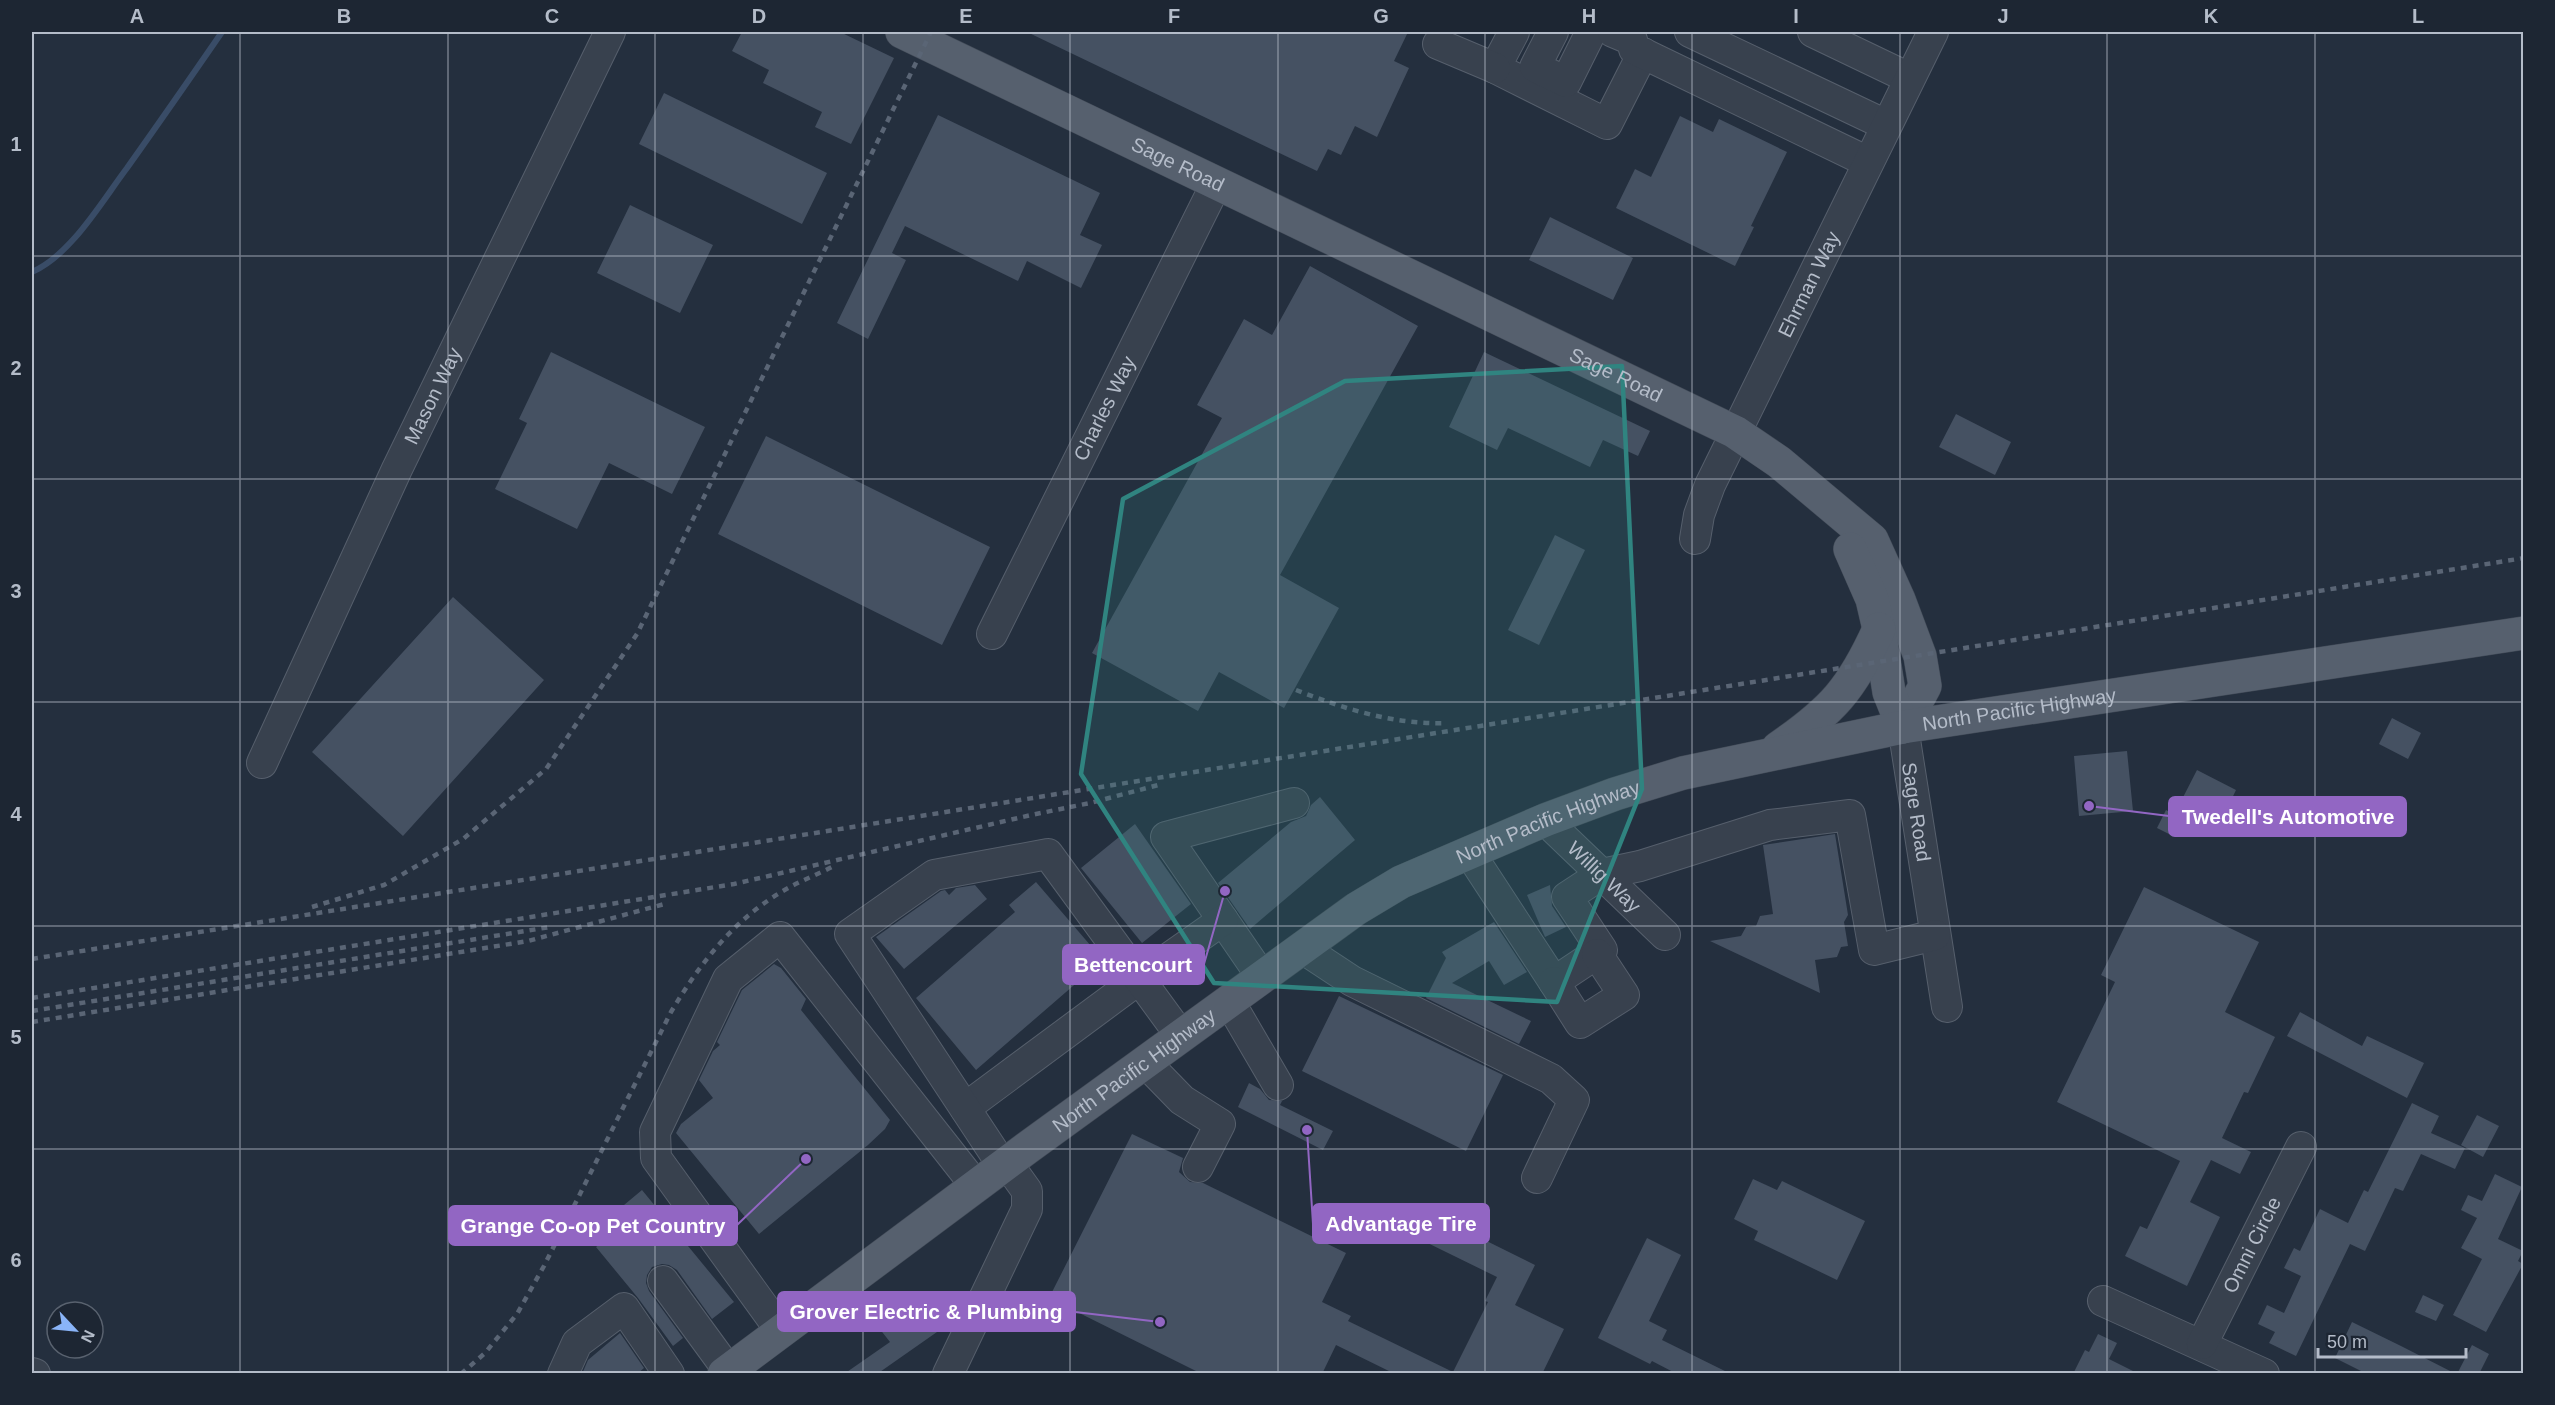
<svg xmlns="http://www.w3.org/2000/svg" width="2555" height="1405" viewBox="0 0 2555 1405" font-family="Arial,sans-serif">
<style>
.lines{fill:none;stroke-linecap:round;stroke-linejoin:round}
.stream{stroke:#394c67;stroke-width:6}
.building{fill:#455162}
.minor-casing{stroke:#565f6c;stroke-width:32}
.major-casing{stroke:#414a57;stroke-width:34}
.minor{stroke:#38414e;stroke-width:30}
.major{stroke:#56606e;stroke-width:33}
.rail{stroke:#5a6575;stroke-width:4.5;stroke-dasharray:6 6;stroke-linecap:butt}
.marked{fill:#308480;fill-opacity:0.2;stroke:#308480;stroke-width:4.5;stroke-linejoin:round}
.grid{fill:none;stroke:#b4bcc9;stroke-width:1.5;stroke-opacity:0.55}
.labels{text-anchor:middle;stroke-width:4.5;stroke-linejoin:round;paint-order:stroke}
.street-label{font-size:20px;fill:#b4bcc9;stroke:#1d2633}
.leader{fill:none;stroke:#9266c3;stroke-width:2}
.callout-dot{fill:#9266c3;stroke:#1d2633;stroke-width:2}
.callout{fill:#9266c3;stroke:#9266c3;stroke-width:2}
.callout-label{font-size:21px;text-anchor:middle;font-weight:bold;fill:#fff}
.neatline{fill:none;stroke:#b4bcc9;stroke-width:2}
.grid-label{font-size:20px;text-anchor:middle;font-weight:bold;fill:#b4bcc9}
</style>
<rect width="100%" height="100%" fill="#242f3e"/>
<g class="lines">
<!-- stream -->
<path class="stream" d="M32,272C71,255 102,201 127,168C159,123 191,77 222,32"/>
</g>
<!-- building -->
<path class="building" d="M742,32H840L894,58L851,144L815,127L822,112L763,83L769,70L732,51Z
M1027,32H1408L1394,61L1409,68L1377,137L1355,126L1341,155L1328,149L1317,171Z
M664,93L827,173L802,224L639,144Z
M938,115L1100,193L1080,235L1102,245L1081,288L1027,261L1018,281L905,226L892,253L906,260L868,339L837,323Z
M1680,116L1713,132L1719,119L1787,152L1751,226L1754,227L1735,266L1616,208L1635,169L1651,177Z
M630,205L713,245L680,313L597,273Z
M1550,217L1633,258L1613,300L1529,260Z
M1310,266L1418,326L1280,575L1339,608L1284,708L1219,672L1198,711L1092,653L1222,418L1197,405L1244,319L1272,335Z
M551,352L705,427L672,494L609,463L577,529L495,489L527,423L519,419Z
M1484,352L1650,431L1638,456L1603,440L1590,467L1508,428L1497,450L1449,427Z
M1956,414L2011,442L1995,475L1939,447Z
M766,436L990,547L942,645L718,534Z
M1555,535L1585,550L1539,645L1508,630Z
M453,597L544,680L403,836L312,752Z
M2392,718L2421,733L2408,759L2379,744Z
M2127,751L2133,811L2079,816L2074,756Z
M2197,770L2236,790L2222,819L2198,807L2193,817L2177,809Z
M1320,797L1355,840L1250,929L1218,883L1291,822L1306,816L1311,805Z
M2166,810L2184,819L2175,837L2157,828Z
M1135,824L1191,904L1142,943L1081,868Z
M1835,834L1848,915L1844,922L1848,946L1841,947L1837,957L1815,960L1820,993L1710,941L1741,936L1746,927L1756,926L1760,916L1773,914L1763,845Z
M1036,882L1103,960L976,1070L916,998L1015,912L1009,905Z
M975,885L987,899L904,969L876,937L941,891L945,890L949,895L956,888Z
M1550,885L1552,906L1566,927L1545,937L1527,895Z
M2144,887L2259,942L2225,1012L2275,1037L2248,1093L2244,1092L2222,1138L2251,1152L2240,1174L2211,1160L2190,1202L2220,1217L2187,1286L2125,1256L2140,1226L2147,1229L2180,1161L2057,1102L2115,982L2101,975Z
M1494,922L1527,972L1504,985L1489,961L1452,983L1531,1021L1519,1044L1426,998L1446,958L1442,952Z
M774,964L781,968L806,999L801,1010L890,1120L885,1129L868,1145L759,1234L676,1133L681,1124L713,1098L699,1080L713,1051L720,1045L717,1042L742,990Z
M1339,996L1503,1075L1466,1151L1302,1071Z
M2300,1012L2362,1046L2367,1036L2424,1063L2407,1098L2287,1036Z
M1249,1083L1260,1089L1269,1100L1282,1101L1280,1105L1333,1131L1323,1150L1238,1107Z
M2412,1103L2439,1116L2431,1133L2465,1148L2455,1169L2421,1154L2403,1191L2395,1188L2365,1251L2350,1244L2296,1356L2269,1343L2275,1332L2258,1324L2267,1305L2284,1313L2301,1276L2284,1268L2294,1248L2300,1251L2320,1209L2348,1223L2364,1190L2368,1192Z
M2477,1115L2499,1126L2483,1157L2461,1145Z
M1132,1134L1183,1158L1179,1172L1190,1182L1203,1183L1346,1253L1322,1302L1351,1316L1348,1321L1453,1372L1488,1302L1485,1301L1497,1277L1397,1228L1410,1203L1535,1265L1515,1305L1564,1329L1542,1374H1395L1336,1345L1322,1374H1202L1049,1298Z
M2495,1174L2522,1187L2498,1239L2523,1251L2518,1261L2523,1264L2486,1332L2453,1315L2482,1259L2461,1248L2477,1218L2461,1210L2468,1195L2482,1201Z
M1753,1179L1777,1190L1782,1181L1865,1221L1837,1280L1754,1240L1758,1231L1734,1219Z
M642,1190L734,1302L712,1319L677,1270L669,1265L662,1264L652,1267L647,1275L646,1283L649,1291L683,1338L673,1346L638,1298L596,1247L622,1227L612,1215Z
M1647,1238L1681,1255L1649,1321L1667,1330L1662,1340L1731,1374H1677L1652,1361L1650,1364L1598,1338Z
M924,1294L947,1325L877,1374H844L890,1342L879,1328Z
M2423,1295L2444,1305L2436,1321L2415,1312Z
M2352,1322L2401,1346L2456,1374H2367L2335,1358Z
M620,1333L644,1368L637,1374H582L588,1360Z
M2098,1334L2117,1343L2109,1359L2139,1374H2073L2085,1350L2089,1352Z
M2472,1345L2489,1354L2479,1374H2457Z"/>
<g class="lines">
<defs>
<g id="minor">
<path d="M1514,32L1495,68L1607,124L1643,53"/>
<path d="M1553,32L1535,67L1566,82L1591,32"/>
<path d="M1613,32L1632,40L1634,49L1868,162"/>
<path d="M1690,32L1886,125"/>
<path d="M1813,32L1909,78"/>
<path d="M1438,44L1495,68"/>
<path id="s1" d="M1695,539L1699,515L1710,485L1933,32"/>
<path id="s2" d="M992,634L1216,184"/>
<path id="s3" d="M1903,727L1947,1007"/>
<path id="s4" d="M262,763L397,469L610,32"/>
<path id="s5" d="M1545,820L1665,935"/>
<path d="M1469,852L1554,982L1602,950L1567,897L1602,874L1640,866L1770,825L1850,815L1874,950L1935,935"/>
<path d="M1302,948L1352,981L1551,1079L1574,1100L1537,1178"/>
<path d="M1262,977L1166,837L1294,803"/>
<path d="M1554,982L1580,1023L1624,995L1597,954"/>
<path d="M1229,1001L1278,1085"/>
<path d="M1145,1062L1182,1100L1220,1124L1198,1167"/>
<path d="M965,1108L1139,979L1223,920"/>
<path d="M1003,1166L850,934L934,875L1048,854L1181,1036"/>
<path d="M663,1281L728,1370"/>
<path d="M2103,1301L2264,1374"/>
<path d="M781,1331L656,1158L655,1132L728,979L780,937L976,1186"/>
<path id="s6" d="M2202,1344L2301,1147"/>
<path d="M32,1373L35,1374"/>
<path d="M563,1374L577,1343L624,1308L669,1374"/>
<path d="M948,1374L1027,1209V1191L1007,1163"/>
</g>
<g id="major">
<path id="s7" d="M902,32L1735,432L1779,462L1872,540L1899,600L1920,656L1925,686L1903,727"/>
<path d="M1850,549L1872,599L1879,629L1889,692L1903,727"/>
<path d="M1778,748C1832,711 1852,689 1879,629"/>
<path id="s8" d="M724,1374L1027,1148L1356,909L1401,882L1545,820L1615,794L1683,773L1903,727L2524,633"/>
</g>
</defs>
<!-- minor casing -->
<use href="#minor" class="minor-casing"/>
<!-- major casing -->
<use href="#major" class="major-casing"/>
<!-- minor -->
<use href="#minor" class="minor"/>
<!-- major -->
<use href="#major" class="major"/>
<!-- rail -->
<path class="rail" d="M1296,690C1345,709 1394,725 1447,723
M312,907L384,885L463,839L546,769L637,634L931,32
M32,959L2524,558
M32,998L734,884L1031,815L1090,803L1162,784
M32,1011L550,927
M32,1022L528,941L668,903
M461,1374L485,1353L517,1314L544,1266L671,1012C699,965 731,923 778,894C795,883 814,876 832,867"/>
</g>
<!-- marked area -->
<path class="marked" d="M1622,366L1642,789L1557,1002L1214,983L1081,774L1123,499L1345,381Z"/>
<!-- grid -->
<path class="grid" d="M240,32V1374M448,32V1374M655,32V1374M863,32V1374M1070,32V1374M1278,32V1374M1485,32V1374M1692,32V1374M1900,32V1374M2107,32V1374M2315,32V1374M32,256H2524M32,479H2524M32,702H2524M32,926H2524M32,1149H2524"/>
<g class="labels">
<!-- street labels -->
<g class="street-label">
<text dy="7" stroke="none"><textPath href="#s7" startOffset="306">Sage Road</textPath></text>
<text dy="7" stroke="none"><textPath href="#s1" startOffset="280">Ehrman Way</textPath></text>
<text dy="7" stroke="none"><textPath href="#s7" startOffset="792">Sage Road</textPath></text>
<text dy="7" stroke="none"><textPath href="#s4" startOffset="405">Mason Way</textPath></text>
<text dy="7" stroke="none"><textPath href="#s2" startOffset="252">Charles Way</textPath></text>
<text dy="7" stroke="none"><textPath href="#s8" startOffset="1482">North Pacific Highway</textPath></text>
<text dy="7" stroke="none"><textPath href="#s3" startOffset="86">Sage Road</textPath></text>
<text dy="7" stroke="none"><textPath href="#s8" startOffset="996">North Pacific Highway</textPath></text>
<text dy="7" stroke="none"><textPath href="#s5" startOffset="82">Willig Way</textPath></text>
<text dy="7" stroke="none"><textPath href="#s8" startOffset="510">North Pacific Highway</textPath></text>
<text dy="7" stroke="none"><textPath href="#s6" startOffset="111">Omni Circle</textPath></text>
</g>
</g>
<!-- callouts -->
<path class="leader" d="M2089 806L2169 816M1225 891L1204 964M1307 1130L1313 1224M806 1159L737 1225M1160 1322L1075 1312"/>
<g class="callout-dot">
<circle cx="2089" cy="806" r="6"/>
<circle cx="1225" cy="891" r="6"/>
<circle cx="1307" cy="1130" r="6"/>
<circle cx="806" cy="1159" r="6"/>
<circle cx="1160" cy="1322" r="6"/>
</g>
<g class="callout">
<rect x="2169" y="797" width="237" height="39" rx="6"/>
<rect x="1063" y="945" width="141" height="39" rx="6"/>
<rect x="1313" y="1204" width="176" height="39" rx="6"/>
<rect x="449" y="1206" width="288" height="39" rx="6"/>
<rect x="778" y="1292" width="297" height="39" rx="6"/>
</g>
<g class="callout-label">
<text x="2288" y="824">Twedell's Automotive</text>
<text x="1133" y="972">Bettencourt</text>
<text x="1401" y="1231">Advantage Tire</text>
<text x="593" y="1233">Grange Co-op Pet Country</text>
<text x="926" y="1319">Grover Electric &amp; Plumbing</text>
</g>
<!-- border -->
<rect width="2555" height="1405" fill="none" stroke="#1d2633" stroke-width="66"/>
<!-- north arrow -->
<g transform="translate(75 1330) rotate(116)"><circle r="28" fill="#1d2633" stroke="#59626f" stroke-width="1.5"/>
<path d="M0-4.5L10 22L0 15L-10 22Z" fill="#8ab4f8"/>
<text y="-9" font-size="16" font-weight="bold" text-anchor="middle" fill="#b4bcc9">N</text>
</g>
<!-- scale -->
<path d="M2318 1348v9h148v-9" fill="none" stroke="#b4bcc9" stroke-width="3"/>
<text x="2327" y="1348" font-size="18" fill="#b4bcc9" stroke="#1d2633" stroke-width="4.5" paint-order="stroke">50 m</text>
<rect x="33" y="33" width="2489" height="1339" class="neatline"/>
<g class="grid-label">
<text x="137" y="23">A</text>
<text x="344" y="23">B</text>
<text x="552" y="23">C</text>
<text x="759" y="23">D</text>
<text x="966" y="23">E</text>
<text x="1174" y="23">F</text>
<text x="1381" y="23">G</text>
<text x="1589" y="23">H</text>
<text x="1796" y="23">I</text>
<text x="2003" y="23">J</text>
<text x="2211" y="23">K</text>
<text x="2418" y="23">L</text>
<text x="16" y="151">1</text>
<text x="16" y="375">2</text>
<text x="16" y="598">3</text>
<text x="16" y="821">4</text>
<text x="16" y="1044">5</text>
<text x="16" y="1267">6</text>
</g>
</svg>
